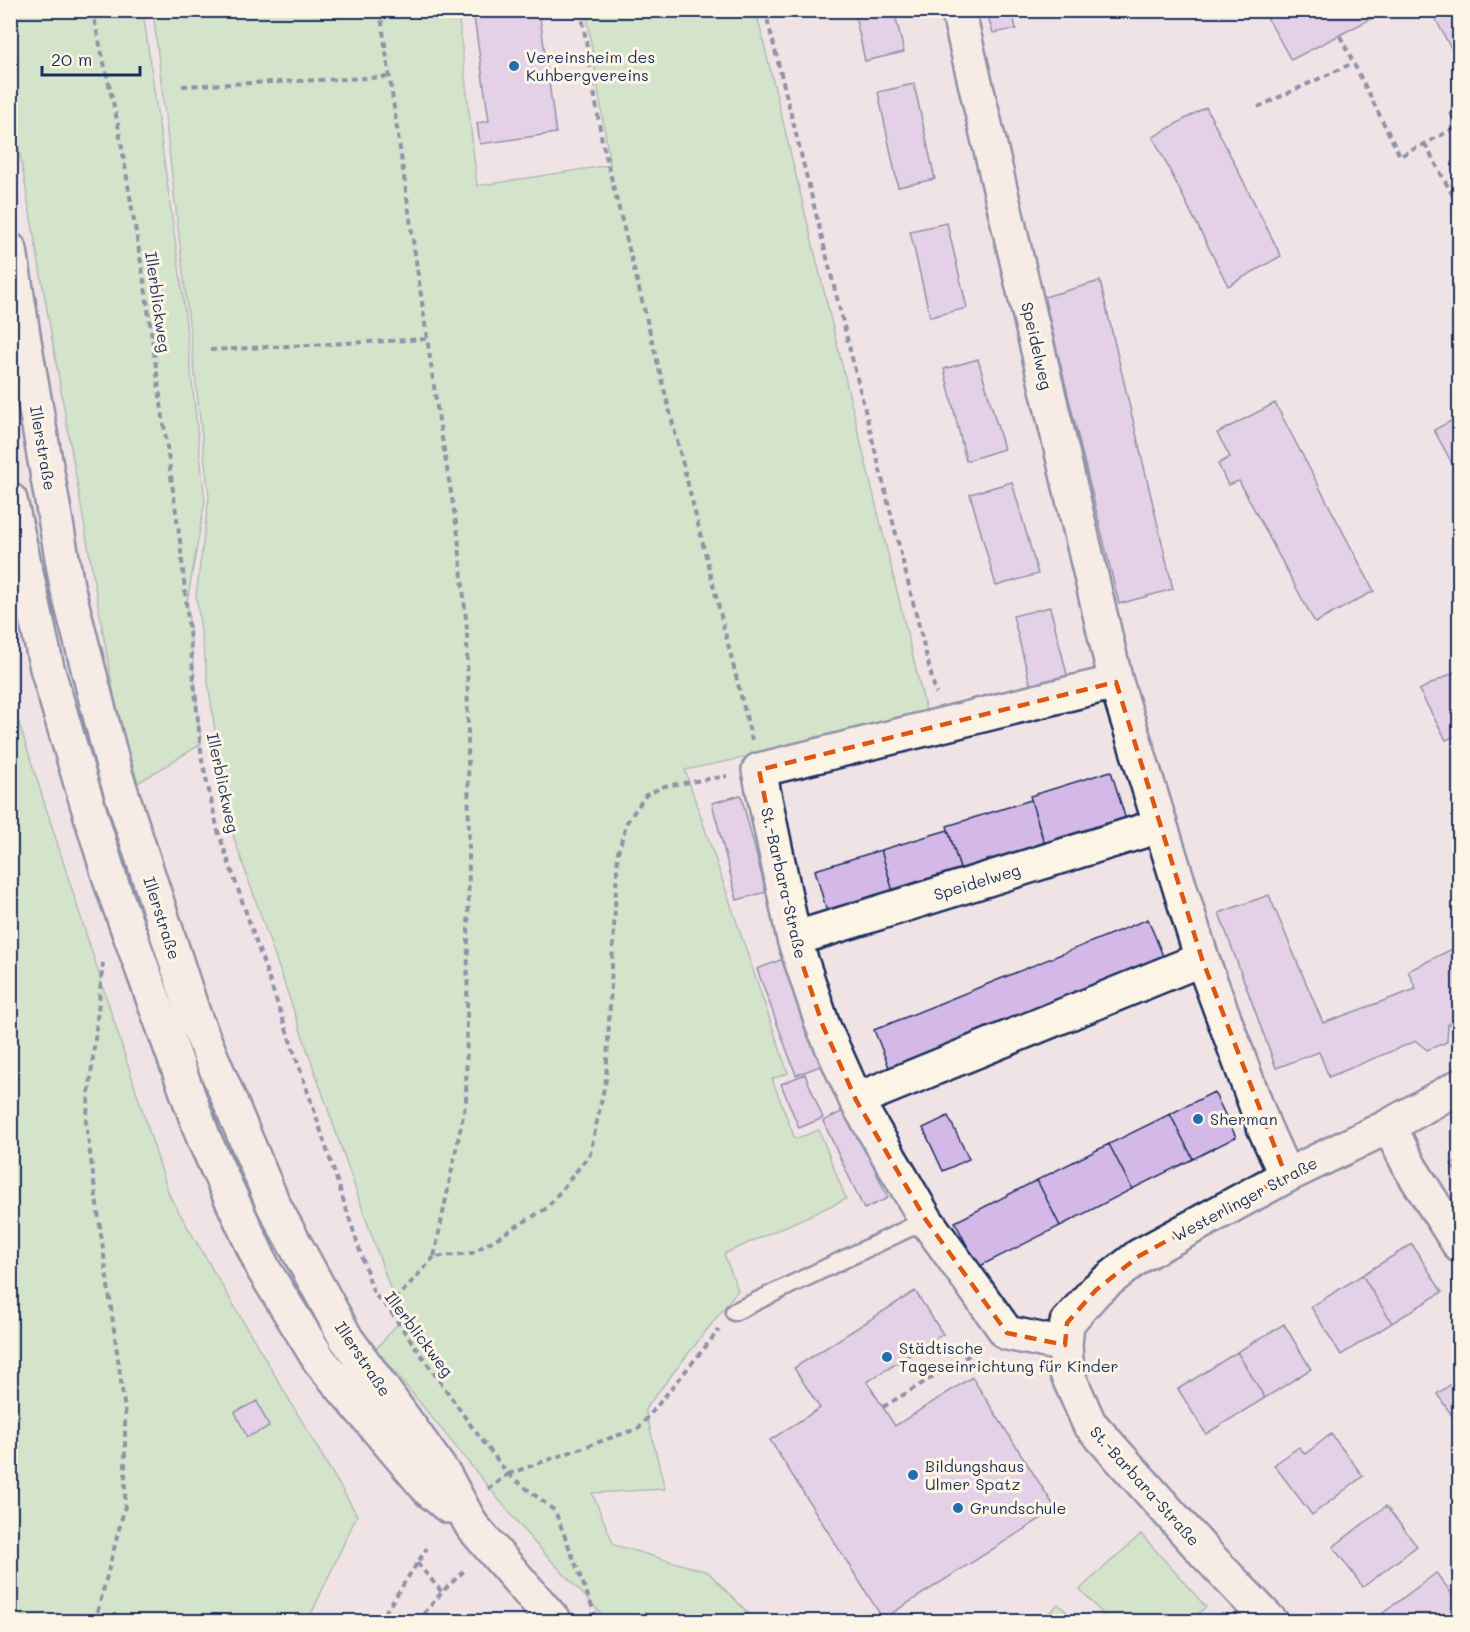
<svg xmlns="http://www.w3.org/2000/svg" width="1470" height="1632" viewBox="0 0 1470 1632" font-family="Mali,sans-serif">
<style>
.green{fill:#b0e5a8;stroke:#668a83;stroke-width:1.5}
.building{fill:#d4b9e8;stroke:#1b2f5e;stroke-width:1.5}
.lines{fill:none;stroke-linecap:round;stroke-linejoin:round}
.service-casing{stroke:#1b2f5e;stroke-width:21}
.minor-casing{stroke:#1b2f5e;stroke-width:38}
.secondary-casing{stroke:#1b2f5e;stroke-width:38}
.path{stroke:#1b2f5e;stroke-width:4;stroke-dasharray:6 4.5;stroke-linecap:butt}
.service{stroke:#fcf5e5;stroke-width:16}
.minor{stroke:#fcf5e5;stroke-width:33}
.secondary{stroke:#fcf5e5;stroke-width:33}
.marked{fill:none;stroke:#de5710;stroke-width:4.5;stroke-dasharray:12 8;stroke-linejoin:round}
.poi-dot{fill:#1f6fb2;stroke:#fcf5e5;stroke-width:2}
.labels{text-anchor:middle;stroke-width:6;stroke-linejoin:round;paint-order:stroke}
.poi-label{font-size:16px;fill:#1b2f5e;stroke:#fcf5e5;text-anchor:start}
.street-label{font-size:16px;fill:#1b2f5e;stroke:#fcf5e5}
</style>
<rect width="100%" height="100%" fill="#f0e3e6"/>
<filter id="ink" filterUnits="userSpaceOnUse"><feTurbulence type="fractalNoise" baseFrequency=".0167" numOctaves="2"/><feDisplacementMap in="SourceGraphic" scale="12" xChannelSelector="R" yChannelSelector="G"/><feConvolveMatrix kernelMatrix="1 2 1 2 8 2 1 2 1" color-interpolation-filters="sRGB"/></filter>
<g filter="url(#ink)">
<!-- green -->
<path class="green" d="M10,11H143L182,289L205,501L187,602L201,744L138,783L117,713L11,103Z
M153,11H458L477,186L610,165L586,11H756L928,719L685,770L788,1073L772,1079L795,1139L819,1130L846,1199L724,1254L738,1290L645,1409L665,1489L592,1493L614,1545L708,1572L756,1621H608L531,1539L376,1349L401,1320L227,818L196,595L209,497Z
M10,681L18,720L170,1197L357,1515L308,1621H11Z
M1141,1534L1206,1607L1190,1621H1109L1080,1589Z
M1058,1604L1077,1621H1041Z"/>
<!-- building -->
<path class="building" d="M473,10H539L556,133L480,144L477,123L489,121Z
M854,10H894L904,52L865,61Z
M986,10H1012L1016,29L993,33Z
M1263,10H1388L1291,60Z
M1431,10H1460V66Z
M914,84L935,179L898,187L878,92Z
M1206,107L1281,256L1228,286L1153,137Z
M1460,110V132L1450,114Z
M947,223L967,308L930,317L910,231Z
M1100,281L1173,589L1119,604L1044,297Z
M978,359L1004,449L966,461L944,369Z
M1275,403L1374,591L1315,623L1239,481L1228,485L1218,464L1230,457L1217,433Z
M1460,416V478L1434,430Z
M1012,482L1038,574L996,586L970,494Z
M1050,607L1070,686L1033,695L1013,616Z
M1460,669V734L1446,740L1419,690Z
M1111,771L1126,820L1045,845L1030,796Z
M741,795L766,892L737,900L712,803Z
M1031,800L1046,849L962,875L947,826Z
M948,830L962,875L894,895L881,850Z
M881,850L894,895L828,916L815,870Z
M1269,895L1323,1023L1416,989L1408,971L1460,945V1018L1448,1024L1447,1042L1427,1050L1416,1041L1329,1077L1319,1052L1276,1068L1219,913Z
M1148,919L1167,966L893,1077L874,1030Z
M786,958L826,1064L796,1075L757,969Z
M805,1074L823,1118L799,1128L781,1084Z
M1214,1092L1236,1137L1193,1159L1170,1114Z
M847,1109L888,1198L864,1209L823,1121Z
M1170,1114L1193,1159L1132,1189L1109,1144Z
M948,1116L969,1159L943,1171L923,1128Z
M1109,1144L1132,1189L1060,1226L1037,1180Z
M1460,1160V1178L1451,1164Z
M1037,1180L1060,1226L978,1267L955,1222Z
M1412,1244L1442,1292L1392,1323L1362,1275Z
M1362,1275L1392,1323L1341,1355L1311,1307Z
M915,1291L943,1334L867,1382L895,1426L972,1377L1056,1509L883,1619L770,1440L820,1408L794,1368Z
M1284,1324L1311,1369L1265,1398L1237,1352Z
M1237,1352L1265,1398L1206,1434L1178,1389Z
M1460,1378V1427L1437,1394Z
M257,1401L269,1427L247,1437L235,1412Z
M1331,1434L1363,1476L1312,1515L1274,1465L1299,1447L1305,1454Z
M1386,1506L1417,1546L1363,1587L1333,1547Z
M1436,1573L1460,1604V1617L1454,1622H1389L1383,1613Z"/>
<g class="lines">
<defs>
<path id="service" d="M734,1312L926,1220"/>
<path id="minor" d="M958,10L1116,682L1202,959L1264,1127L1286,1176
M794,939L1159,826
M856,1100L1202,959
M1389,1126L1411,1169L1460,1246
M1065,1345L1007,1333L926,1220L856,1100L823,1026L794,939L759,770L1116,682
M1271,1622L1207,1555L1089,1423L1067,1373L1065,1345L1067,1323L1096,1290L1139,1256L1286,1176L1389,1126L1460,1086"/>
<path id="secondary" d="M10,250L24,341L67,586L115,773L194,1016L274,1206L346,1338L445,1476L472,1526L555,1622
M10,500L47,668L80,780L112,885L204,1139L264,1270L320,1361L429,1490L448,1506"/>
</defs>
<!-- service casing -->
<use href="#service" class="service-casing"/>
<!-- minor casing -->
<use href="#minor" class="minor-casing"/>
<!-- secondary casing -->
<use href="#secondary" class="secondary-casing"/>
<!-- path -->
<path class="path" d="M92,10L118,124L145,287L180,541L202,760L218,831L313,1107L374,1294L388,1308L472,1427L508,1474L488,1489
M380,10L438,414L458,535L467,630L469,856L466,1101L434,1257L472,1253L547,1208L590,1154L606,1079L618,852L627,822L646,795L665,786L727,776
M581,10L602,141L752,740
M765,10L936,694
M1340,36L1400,156L1457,127
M182,86L389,77
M1258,107L1353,63
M1425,144L1460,209
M210,350L427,339
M388,1308L434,1257
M883,1407L978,1350
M508,1474L639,1428L719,1330
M508,1474L555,1511L598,1622
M417,1563L442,1592
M95,1622L125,1506V1411L86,1123L103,963
M379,1622L427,1548
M417,1622L442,1592L466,1569"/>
<!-- service -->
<use href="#service" class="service"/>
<!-- minor -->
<use href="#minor" class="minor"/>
<!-- secondary -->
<use href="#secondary" class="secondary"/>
</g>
</g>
<!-- marked area -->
<path d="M0 0H1470V1632H0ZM1116,682L1202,959L1286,1176L1139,1256L1096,1290L1067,1323L1065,1345L1007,1333L926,1220L856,1100L823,1026L794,939L759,770Z" fill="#f0e3e6" fill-opacity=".55" fill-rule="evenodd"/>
<path class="marked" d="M1116,682L1202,959L1286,1176L1139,1256L1096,1290L1067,1323L1065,1345L1007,1333L926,1220L856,1100L823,1026L794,939L759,770Z"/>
<!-- markers -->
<g class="poi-dot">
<circle cx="514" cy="66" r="6"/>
<circle cx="1198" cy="1119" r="6"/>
<circle cx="887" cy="1357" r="6"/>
<circle cx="913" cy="1475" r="6"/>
<circle cx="958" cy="1508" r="6"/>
</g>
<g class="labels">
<!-- poi labels -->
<g class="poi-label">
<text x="526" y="63">Vereinsheim des<tspan x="526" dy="18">Kuhbergvereins</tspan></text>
<text x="1210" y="1125">Sherman</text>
<text x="899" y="1354">Städtische<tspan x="899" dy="18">Tageseinrichtung für Kinder</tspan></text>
<text x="925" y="1472">Bildungshaus<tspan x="925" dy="18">Ulmer Spatz</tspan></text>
<text x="970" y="1514">Grundschule</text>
</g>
<!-- street labels -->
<g class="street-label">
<text transform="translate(158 302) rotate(82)" y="6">Illerblickweg</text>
<text transform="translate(1037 346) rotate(77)" y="6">Speidelweg</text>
<text transform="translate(43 448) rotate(80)" y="6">Illerstraße</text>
<text transform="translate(223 783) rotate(78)" y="6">Illerblickweg</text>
<text transform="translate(977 882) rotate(-17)" y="6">Speidelweg</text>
<text transform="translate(784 883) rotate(77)" y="6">St.-Barbara-Straße</text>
<text transform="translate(162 918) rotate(72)" y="6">Illerstraße</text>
<text transform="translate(1245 1199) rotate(-28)" y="6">Westerlinger Straße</text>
<text transform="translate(419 1334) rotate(53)" y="6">Illerblickweg</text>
<text transform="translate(363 1359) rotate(56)" y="6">Illerstraße</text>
<text transform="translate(1145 1486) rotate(48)" y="6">St.-Barbara-Straße</text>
</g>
</g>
<!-- margin -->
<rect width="1470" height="1632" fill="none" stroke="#fcf5e5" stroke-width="36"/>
<rect x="18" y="18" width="1434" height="1596" fill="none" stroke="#1b2f5e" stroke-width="2" filter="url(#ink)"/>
<!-- scale -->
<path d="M42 66v9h98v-9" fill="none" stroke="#1b2f5e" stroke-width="3"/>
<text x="51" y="66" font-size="18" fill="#1b2f5e" stroke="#fcf5e5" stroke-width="4.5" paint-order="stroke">20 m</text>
</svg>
